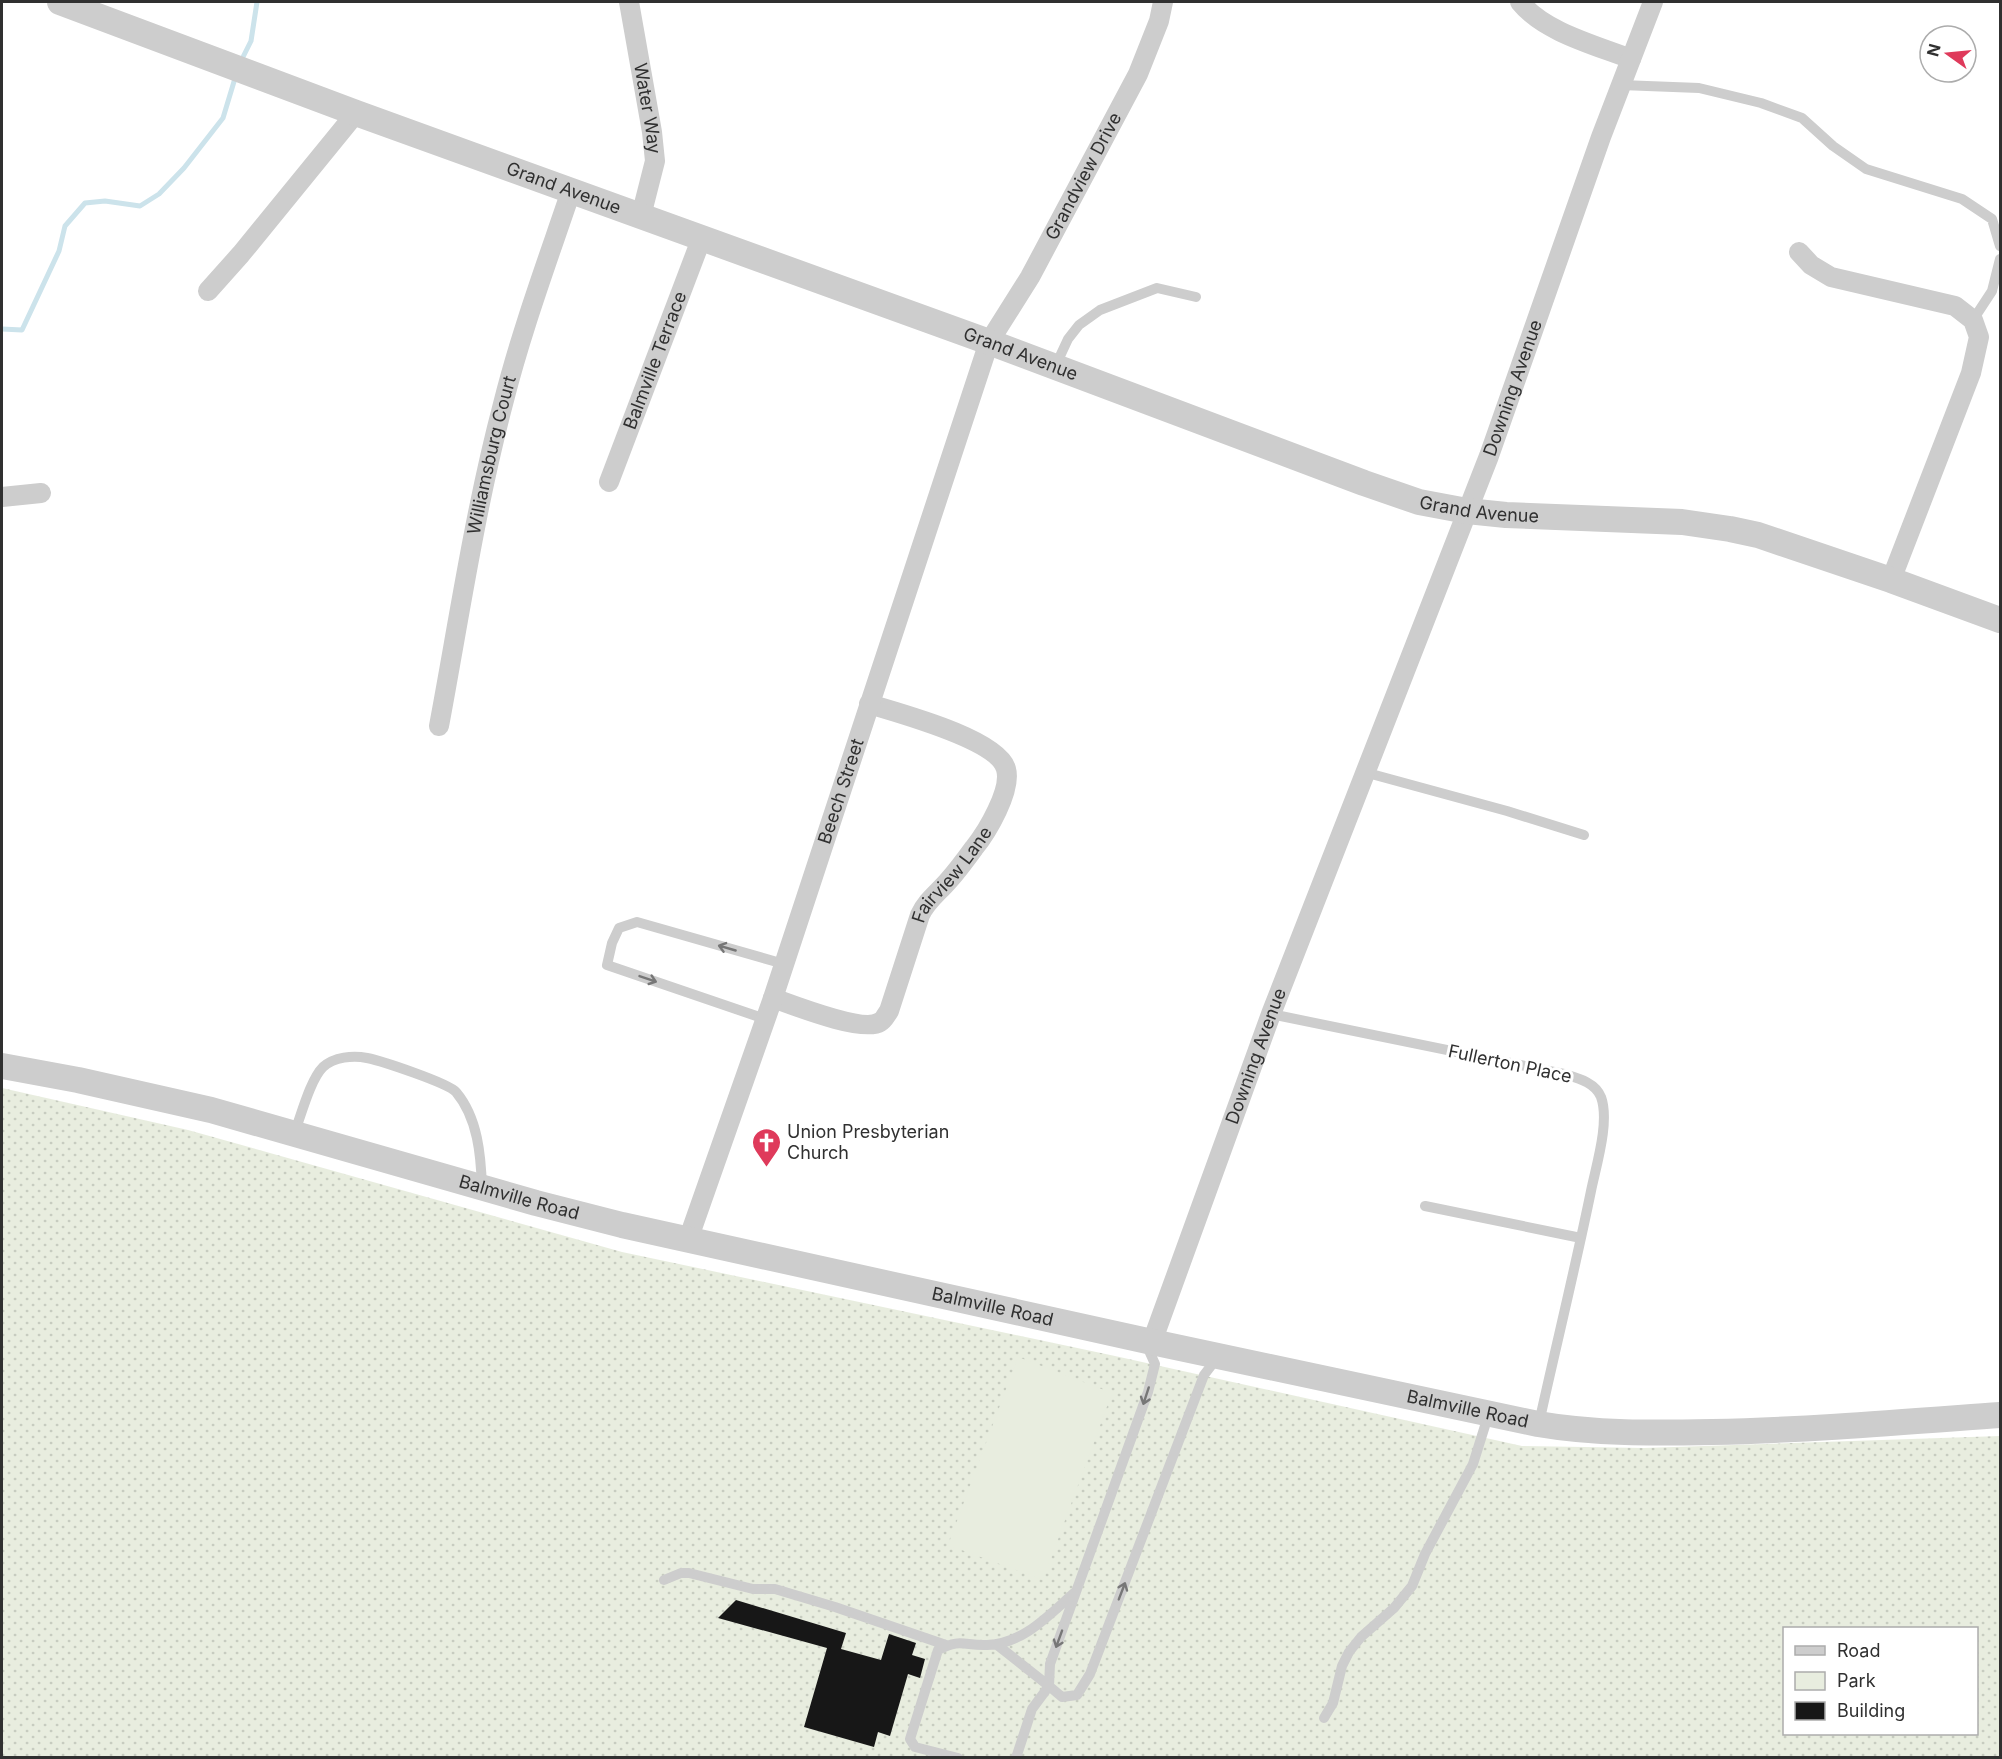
<svg xmlns="http://www.w3.org/2000/svg" width="2002" height="1759" viewBox="0 0 2002 1759" font-family="Inter,sans-serif">
<style>
.grass{fill:url(#grass-dots);fill-rule:evenodd}
.green{fill:#e8eddf}
.lines{fill:none;stroke-linecap:round;stroke-linejoin:round}
.stream{stroke:#cce3eb;stroke-width:5}
.building{fill:#171717}
.service{stroke:#cdcdcd;stroke-width:10}
.minor{stroke:#cdcdcd;stroke-width:20}
.tertiary{stroke:#cdcdcd;stroke-width:26}
.oneway{stroke:#777}
.labels{text-anchor:middle;stroke-width:6;stroke-linejoin:round;paint-order:stroke}
.street-label{font-size:18px;fill:#303030;stroke:#fff}
.poi-label{font-size:18px;fill:#303030;stroke:#fff;text-anchor:start}
</style>
<defs>
<pattern id="grass-dots" width="8" height="8" patternUnits="userSpaceOnUse" patternTransform="scale(1.5)"><rect width="8" height="8" fill="#e8eddf"/><path d="M2 2h.1M6 6h.1" fill="none" stroke="#c7ccc0" stroke-width="1.8" stroke-linecap="round"/></pattern>
</defs>
<rect width="100%" height="100%" fill="#fff"/>
<!-- grass -->
<path class="grass" d="M2,1088L188,1130L622,1252L1115,1356L1522,1446L1644,1448L2000,1436V1757L2,1758ZM1784,1628H1976V1734H1784Z"/>
<!-- green -->
<path class="green" d="M1018,1357L1112,1393L1043,1580L948,1545Z"/>
<g class="lines">
<!-- stream -->
<path class="stream" d="M240,63L251,41L257,2
M2,329L22,330L59,251L65,226L85,203L105,201L140,206L159,194L184,168L223,118L236,75"/>
</g>
<!-- building -->
<path class="building" d="M736,1600L846,1633L841,1649L881,1660L889,1634L916,1643L912,1655L925,1659L920,1678L908,1674L890,1736L878,1732L874,1747L804,1727L827,1648L718,1618Z"/>
<g class="lines">
<!-- service -->
<path class="service" d="M1621,85L1699,88L1761,103L1802,118L1833,146L1866,169L1962,199L1992,219L2000,246
M1973,320L1992,291L2000,259
M1055,367L1068,339L1079,325L1100,310L1157,288L1196,297
M1364,772L1507,811L1584,835
M1271,1014L1564,1074C1577,1078 1595,1082 1601,1097C1610,1122 1596,1166 1591,1191C1575,1269 1556,1346 1539,1423
M765,1019L607,965L612,943L619,928L637,922L784,964
M294,1134C301,1116 310,1080 323,1067C334,1057 353,1055 367,1058C382,1061 448,1083 456,1092C478,1118 481,1156 482,1188
M1425,1206L1581,1238
M1146,1344L1155,1364L1148,1392L1050,1664L1049,1686L1062,1697L1077,1695L1090,1674L1204,1375L1217,1358
M664,1580L681,1573H689L753,1589H775L835,1607L946,1645
M996,1644L1049,1686L1032,1709L1016,1758
M1324,1718L1333,1703L1342,1666L1349,1652L1361,1637L1394,1608L1412,1586L1425,1554L1473,1464L1489,1413
M958,1758L915,1747L910,1739L938,1650C961,1638 964,1646 987,1645C1023,1644 1049,1615 1074,1593"/>
<!-- minor -->
<g class="minor">
<path id="s1" d="M629,2L652,132L655,161L641,216"/>
<path d="M1520,2C1544,32 1595,45 1631,59"/>
<path d="M1799,252L1811,265L1831,277L1955,306L1973,320L1979,337L1971,373L1891,580"/>
<path d="M208,291L241,254L356,113"/>
<path id="s2" d="M609,482L702,237"/>
<path d="M2,497L41,493"/>
<path id="s3" d="M439,726C459,619 475,510 503,404C521,332 547,262 571,191"/>
<path id="s4" d="M773,998C793,1005 863,1033 880,1022C884,1020 886,1015 889,1011L920,915C927,900 938,893 949,880C958,870 966,859 974,848C987,832 1012,790 1006,769C998,739 898,713 869,704"/>
<path id="s5" d="M688,1240L773,998L989,342L1030,277L1138,74L1159,21L1163,2"/>
<path id="s6" d="M1152,1342L1271,1014L1489,456L1601,137L1653,2"/>
</g>
<!-- tertiary -->
<g class="tertiary">
<path id="s7" d="M60,2L356,113L989,342L1364,483L1419,502L1467,511L1506,515L1682,522L1730,529L1758,535L1891,580L2000,620"/>
<path id="s8" d="M2,1066L78,1080L211,1110L536,1203L622,1225L1152,1342L1538,1424C1596,1434 1654,1433 1712,1432C1808,1430 1904,1422 2000,1415"/>
</g>
</g>
<!-- one-way arrows -->
<defs><path id="oneway-shaft" d="M-6 0H5M1.5-3L5.5 0L1.5 3" fill="none" stroke-width="1.6" stroke-linecap="round" stroke-linejoin="round" transform="scale(1.5)"/></defs>
<g class="oneway">
<use href="#oneway-shaft" transform="translate(727 948) rotate(-164)"/>
<use href="#oneway-shaft" transform="translate(648 979) rotate(19)"/>
<use href="#oneway-shaft" transform="translate(1146 1396) rotate(108)"/>
<use href="#oneway-shaft" transform="translate(1122 1591) rotate(-69)"/>
<use href="#oneway-shaft" transform="translate(1059 1639) rotate(110)"/>
</g>
<!-- icons -->
<defs>
<symbol id="church-pin" viewBox="-11 -11 22 30"><path d="M0 17L-7.5 6A9.5 9.5 0 1 1 7.5 6Z" fill="#df3a5b" stroke="#fff"/><path d="M-1.2-6h2.4v3.5h3.3v2.4h-3.3V6h-2.4V-.1h-3.3v-2.4h3.3Z" fill="#fff"/></symbol>
</defs>
<g fill-rule="evenodd">
<use href="#church-pin" x="750" y="1126" width="33" height="45"/>
</g>
<g class="labels">
<!-- street labels -->
<g class="street-label">
<text dy="6" stroke="none"><textPath href="#s1" startOffset="108">Water Way</textPath></text>
<text dy="6" stroke="none"><textPath href="#s5" startOffset="1138">Grandview Drive</textPath></text>
<text dy="6" stroke="none"><textPath href="#s7" startOffset="537">Grand Avenue</textPath></text>
<text dy="6" stroke="none"><textPath href="#s7" startOffset="1023">Grand Avenue</textPath></text>
<text dy="6" stroke="none"><textPath href="#s2" startOffset="130">Balmville Terrace</textPath></text>
<text dy="6" stroke="none"><textPath href="#s6" startOffset="1020">Downing Avenue</textPath></text>
<text dy="6" stroke="none"><textPath href="#s3" startOffset="276">Williamsburg Court</textPath></text>
<text dy="6" stroke="none"><textPath href="#s7" startOffset="1509">Grand Avenue</textPath></text>
<text dy="6" stroke="none"><textPath href="#s5" startOffset="474">Beech Street</textPath></text>
<text dy="6" stroke="none"><textPath href="#s4" startOffset="278">Fairview Lane</textPath></text>
<text dy="6" stroke="none"><textPath href="#s6" startOffset="304">Downing Avenue</textPath></text>
<text transform="translate(1510 1064) rotate(12)" y="6">Fullerton Place</text>
<text dy="6" stroke="none"><textPath href="#s8" startOffset="534">Balmville Road</textPath></text>
<text dy="6" stroke="none"><textPath href="#s8" startOffset="1020">Balmville Road</textPath></text>
<text dy="6" stroke="none"><textPath href="#s8" startOffset="1506">Balmville Road</textPath></text>
</g>
<!-- poi labels -->
<g class="poi-label">
<text x="787" y="1138">Union Presbyterian<tspan x="787" dy="21">Church</tspan></text>
</g>
</g>
<!-- border -->
<rect width="2002" height="1759" fill="none" stroke="#303030" stroke-width="6"/>
<!-- legend -->
<rect x="1783" y="1627" width="195" height="108" fill="#ffffff" stroke="#acacac" stroke-width="1.5"/>
<rect x="1795" y="1646" width="30" height="9" fill="#cdcdcd" stroke="#acacac" stroke-width="1.5"/>
<text x="1837" y="1657" font-size="18" fill="#303030">Road</text>
<rect x="1795" y="1672" width="30" height="18" fill="#e8eddf" stroke="#acacac" stroke-width="1.5"/>
<text x="1837" y="1687" font-size="18" fill="#303030">Park</text>
<rect x="1795" y="1702" width="30" height="18" fill="#171717" stroke="#acacac" stroke-width="1.5"/>
<text x="1837" y="1717" font-size="18" fill="#303030">Building</text>
<!-- north arrow -->
<g transform="translate(1948 54) rotate(285)"><circle r="28" fill="#ffffff" stroke="#acacac" stroke-width="1.5"/>
<path d="M0-4.5L10 22L0 15L-10 22Z" fill="#df3a5b"/>
<text y="-9" font-size="16" font-weight="bold" text-anchor="middle" fill="#303030">N</text>
</g>
</svg>
